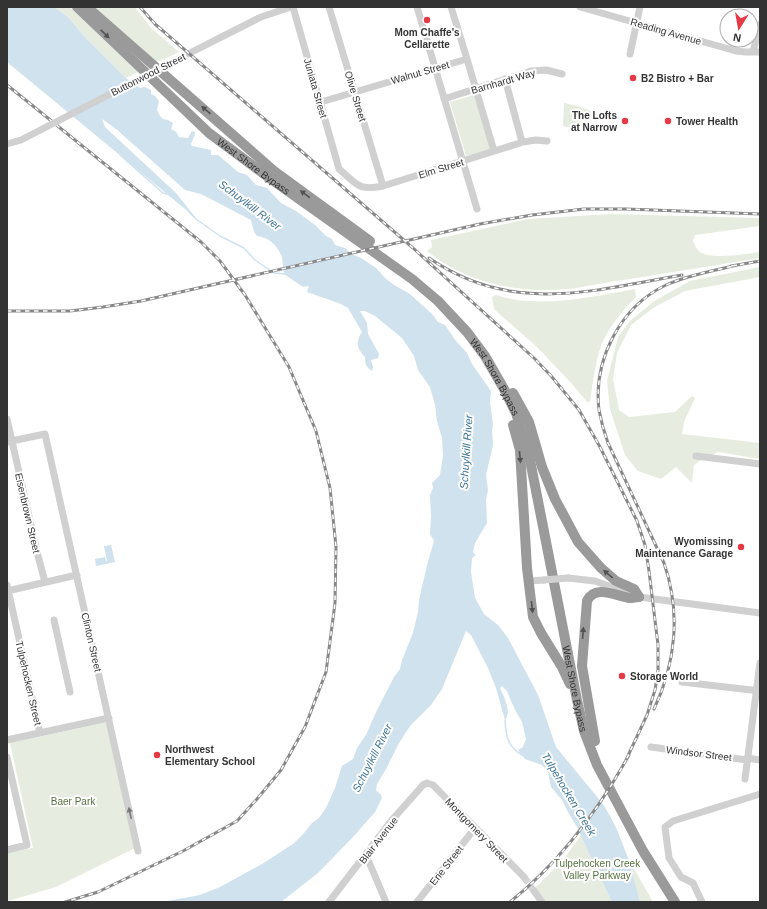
<svg xmlns="http://www.w3.org/2000/svg" width="767" height="909" viewBox="0 0 767 909" font-family="Arial,sans-serif">
<style>
.green{fill:#e6ecdf}
.water{fill:#cfe2ee}
.lines{fill:none;stroke-linecap:round;stroke-linejoin:round}
.stream{stroke:#cfe2ee;stroke-width:1.5}
.minor-tunnel{stroke:#d6d6d6;stroke-width:7;stroke-dasharray:7 3.5;stroke-linecap:butt}
.minor{stroke:#d0d0d0;stroke-width:7}
.highway{stroke:#9a9a9a;stroke-width:10}
.rail-casing{stroke:#888;stroke-width:3}
.rail{stroke:#fff;stroke-width:1.5;stroke-dasharray:4.5;stroke-linecap:butt}
.minor-bridge{stroke:#d0d0d0;stroke-width:7}
.oneway{fill:#525252}
.oneway2{fill:#7a7a7a}
.poi-dot{fill:#e63946;stroke:#fff;stroke-width:1.5}
.labels{text-anchor:middle;stroke-width:4;stroke-linejoin:round;paint-order:stroke}
.street-label{font-size:10px;fill:#333;stroke:#fff}
.poi-label{font-size:10px;font-weight:bold;fill:#333;stroke:#fff;text-anchor:start}
.park-label{font-size:10px;fill:#56703f;stroke:#fff}
.water-label{font-size:11px;font-style:italic;fill:#3f7597;stroke:#fff}
</style>
<rect width="100%" height="100%" fill="#fff"/>
<!-- green -->
<path class="green" d="M53,7H70L138,72L126,78L83,35L68,17Z
M93,7H135L151,28L179,52L160,61H156Z
M474,95L491,149L466,156L450,102Z
M564,103L578,106L593,112L589,115L584,131L563,126Z
M611,214L760,218V226L695,235L693,241C695,245 696,249 700,252C712,260 746,254 760,252V258C717,265 674,272 630,279C612,281 594,285 576,288C523,295 469,285 427,251L432,247L431,240L528,219Z
M760,267V277L685,291L653,308L631,325L617,353L613,379L619,410L629,417L675,412L692,396L695,398L684,422L682,434L760,443V459L718,452L701,460L694,465L692,483L676,467L661,479L638,471L625,455L610,409L607,381L618,337L631,320L656,300L690,281Z
M635,289L636,297C622,311 608,328 601,346C595,363 593,383 590,402H587L573,385L537,347L494,309L492,297L496,295C503,297 510,299 517,300C556,305 597,296 635,289Z
M108,722L135,848L56,887L8,901L7,853L33,848L10,743Z
M610,816L617,830L628,858L653,902H544L535,888L565,858L581,835Z"/>
<!-- water -->
<path class="water" d="M7,7L55,8L68,17L83,35L126,78L140,88L145,87L151,90V94L155,96L159,101L157,110L160,116L163,119L168,120L173,123L171,129L176,132L179,137L188,138L192,131L195,132V134L191,144L192,146L211,150V155H218L238,172L247,175L256,185L267,188L281,203L296,211L315,225L326,236L332,239L335,245L345,248L351,254L361,258L376,268L385,278L394,285L410,294L432,314L438,322L445,325L456,341L467,353L472,364L491,391L490,402L493,425L492,430L493,445L486,475L488,490L486,500L487,523L475,543L473,552L476,555L472,558L471,572L475,598L484,614L498,625L508,638L538,695L556,747L603,804L610,816L617,830L628,858L640,902H612L577,827L569,814L562,800L551,787L548,772L542,765L525,759L518,750L523,747L526,739L522,722L515,710L507,691L502,686L500,688C504,697 512,712 505,720L496,688L488,668L471,635L466,631L442,689L431,705L411,725L406,732L398,745L386,769L377,784L376,790L381,795L382,798L375,812L353,837L318,873L281,902H162L200,895L220,887L262,864L293,844L304,833L312,823L319,818L326,808L335,788L342,766L353,759L357,748L366,735L377,710L394,677L400,669L402,660L413,633L418,612L419,600L427,565L434,541L430,534L431,516L430,495L433,488L432,483L440,475L443,456L442,438L437,421L435,405L430,387L418,370L414,356L402,338L375,316L365,311H360L367,323L368,334L379,354L378,358L371,360L373,367L372,371C366,367 365,364 365,357C357,348 355,343 362,332L348,308L341,304L307,292L309,286L303,287L284,274C283,268 283,260 281,255C277,245 268,237 257,236L254,232L251,220L201,194L185,190L116,129L102,119L105,127L176,193L196,218L7,62Z
M111,545L115,562L96,566L95,559L105,557L106,561H107L104,546Z"/>
<g class="lines">
<!-- stream -->
<path class="stream" d="M120,155L163,193L170,195
M189,212L196,219L220,236L244,248L255,260L274,273L285,274
M505,720C506,736 507,746 522,755"/>
<!-- minor-tunnel -->
<path class="minor-tunnel" d="M524,877L534,891"/>
<!-- minor -->
<path class="minor" d="M293,7L339,169C358,185 358,191 383,186L523,142L536,140L547,141
M329,7L383,186
M417,7L477,209
M580,7L736,51L745,52H760
M753,52L760,24
M630,54L640,7
M182,57L261,17L291,7
M467,59L494,151
M505,79L522,142
M444,99L531,71L546,70L562,74
M321,102L467,59L451,7
M7,419L37,552L45,582
M7,442L45,434L138,851
M696,456L760,464
M568,578L595,581L639,597L760,613
M529,581L544,580
M7,585L40,733
M7,591L77,575
M54,620L70,692
M682,682L760,691
M7,740L109,718
M651,747L747,760
M7,757L27,845L7,850
M747,758L760,760
M745,779L760,663
M366,855L386,902
M534,891L542,902
M329,902L392,820L423,785L427,783L433,785L524,877
M417,902L475,828
M702,902L693,883L681,877L669,858L665,827L673,821L760,794"/>
<!-- highway -->
<g class="highway">
<path id="s1" d="M77,7L209,133L268,177L412,279L438,301L467,332L485,356L504,389L516,413L529,455L577,700L584,731L597,765L643,851L675,902"/>
<path d="M87,7L274,171L370,241"/>
<path d="M513,393L529,422L542,467L555,499L578,542L601,568L616,581L634,589L639,597"/>
<path d="M513,425L520,450L527,568L533,617L541,633L562,667L570,684"/>
<path d="M595,741L582,666L587,601C595,584 616,596 630,598C633,598 636,597 639,597"/>
</g>
<defs>
<path id="rail" d="M140,7L155,24L413,248L535,359L552,377L579,410L600,447L637,521L645,545L649,571L658,645V670L655,690L647,715L626,760
M7,85L201,242L220,261L245,295L289,367L316,431L330,488L336,547L335,603L326,672L305,727L281,770L257,799L237,821L183,851L98,892L65,902
M429,258C512,315 591,291 682,275
M731,266L760,261
M7,311H70L103,307L141,301L480,224L532,215L584,209H626L760,214
M654,709C676,663 681,612 664,563L608,443C604,432 601,421 599,410C593,360 620,307 666,285C688,275 713,271 737,265
M510,902C560,862 598,811 629,755"/>
</defs>
<!-- rail casing -->
<use href="#rail" class="rail-casing"/>
<!-- rail -->
<use href="#rail" class="rail"/>
<!-- minor-bridge -->
<path class="minor-bridge" d="M7,144L21,140L182,57
M544,580L568,578"/>
</g>
<!-- one-way arrows -->
<defs><path id="oneway-solid" d="M-6-.8H1V-3.2L6.5 0L1 3.2V.8H-6Z"/></defs>
<g class="oneway">
<use href="#oneway-solid" transform="translate(105 34) rotate(44)"/>
<use href="#oneway-solid" transform="translate(206 110) rotate(-139)"/>
<use href="#oneway-solid" transform="translate(305 194) rotate(-144)"/>
<use href="#oneway-solid" transform="translate(520 457) rotate(85)"/>
<use href="#oneway-solid" transform="translate(608 574) rotate(-140)"/>
<use href="#oneway-solid" transform="translate(532 607) rotate(84)"/>
<use href="#oneway-solid" transform="translate(583 633) rotate(-86)"/>
</g>
<use class="oneway2" href="#oneway-solid" transform="translate(130 813) rotate(-102)"/>
<!-- markers -->
<g class="poi-dot">
<circle cx="427" cy="20" r="4"/>
<circle cx="633" cy="78" r="4"/>
<circle cx="625" cy="121" r="4"/>
<circle cx="668" cy="121" r="4"/>
<circle cx="741" cy="547" r="4"/>
<circle cx="622" cy="676" r="4"/>
<circle cx="157" cy="755" r="4"/>
</g>
<g class="labels">
<!-- street labels -->
<g class="street-label">
<text transform="translate(666 31) rotate(16)" y="4">Reading Avenue</text>
<text transform="translate(420 72) rotate(-16)" y="4">Walnut Street</text>
<text transform="translate(148 74) rotate(-27)" y="4">Buttonwood Street</text>
<text transform="translate(503 81) rotate(-16)" y="4">Barnhardt Way</text>
<text transform="translate(316 88) rotate(74)" y="4">Juniata Street</text>
<text transform="translate(356 96) rotate(73)" y="4">Olive Street</text>
<text dy="4" stroke="none"><textPath href="#s1" startOffset="238">West Shore Bypass</textPath></text>
<text transform="translate(441 168) rotate(-17)" y="4">Elm Street</text>
<text dy="4" stroke="none"><textPath href="#s1" startOffset="562">West Shore Bypass</textPath></text>
<text transform="translate(28 513) rotate(77)" y="4">Eisenbrown Street</text>
<text transform="translate(92 642) rotate(77)" y="4">Clinton Street</text>
<text transform="translate(29 683) rotate(77)" y="4">Tulpehocken Street</text>
<text dy="4" stroke="none"><textPath href="#s1" startOffset="886">West Shore Bypass</textPath></text>
<text transform="translate(699 753) rotate(7)" y="4">Windsor Street</text>
<text transform="translate(477 830) rotate(46)" y="4">Montgomery Street</text>
<text transform="translate(378 840) rotate(-52)" y="4">Blair Avenue</text>
<text transform="translate(446 865) rotate(-52)" y="4">Erie Street</text>
</g>
<!-- poi labels -->
<g class="poi-label">
<text x="427" y="36" text-anchor="middle">Mom Chaffe's<tspan x="427" dy="12">Cellarette</tspan></text>
<text x="641" y="82">B2 Bistro + Bar</text>
<text x="617" y="119" text-anchor="end">The Lofts<tspan x="617" dy="12">at Narrow</tspan></text>
<text x="676" y="125">Tower Health</text>
<text x="733" y="545" text-anchor="end">Wyomissing<tspan x="733" dy="12">Maintenance Garage</tspan></text>
<text x="630" y="680">Storage World</text>
<text x="165" y="753">Northwest<tspan x="165" dy="12">Elementary School</tspan></text>
</g>
<!-- park labels -->
<g class="park-label">
<text x="73" y="805">Baer Park</text>
<text x="597" y="867">Tulpehocken Creek<tspan x="597" dy="12">Valley Parkway</tspan></text>
</g>
<!-- water labels -->
<g class="water-label">
<text transform="translate(250 205) rotate(37)" y="4">Schuylkill River</text>
<text transform="translate(466 452) rotate(-86)" y="4">Schuylkill River</text>
<text transform="translate(372 758) rotate(-63)" y="4">Schuylkill River</text>
<text transform="translate(569 794) rotate(59)" y="4">Tulpehocken Creek</text>
</g>
</g>
<!-- border -->
<rect width="767" height="909" fill="none" stroke="#333333" stroke-width="16"/>
<!-- north arrow -->
<g transform="translate(739 28) rotate(191)"><circle r="19" fill="#ffffff" stroke="#adadad"/>
<path d="M0-3L7 15L0 10L-7 15Z" fill="#e63946"/>
<text y="-6" font-size="11" font-weight="bold" text-anchor="middle" fill="#333333">N</text>
</g>
</svg>
